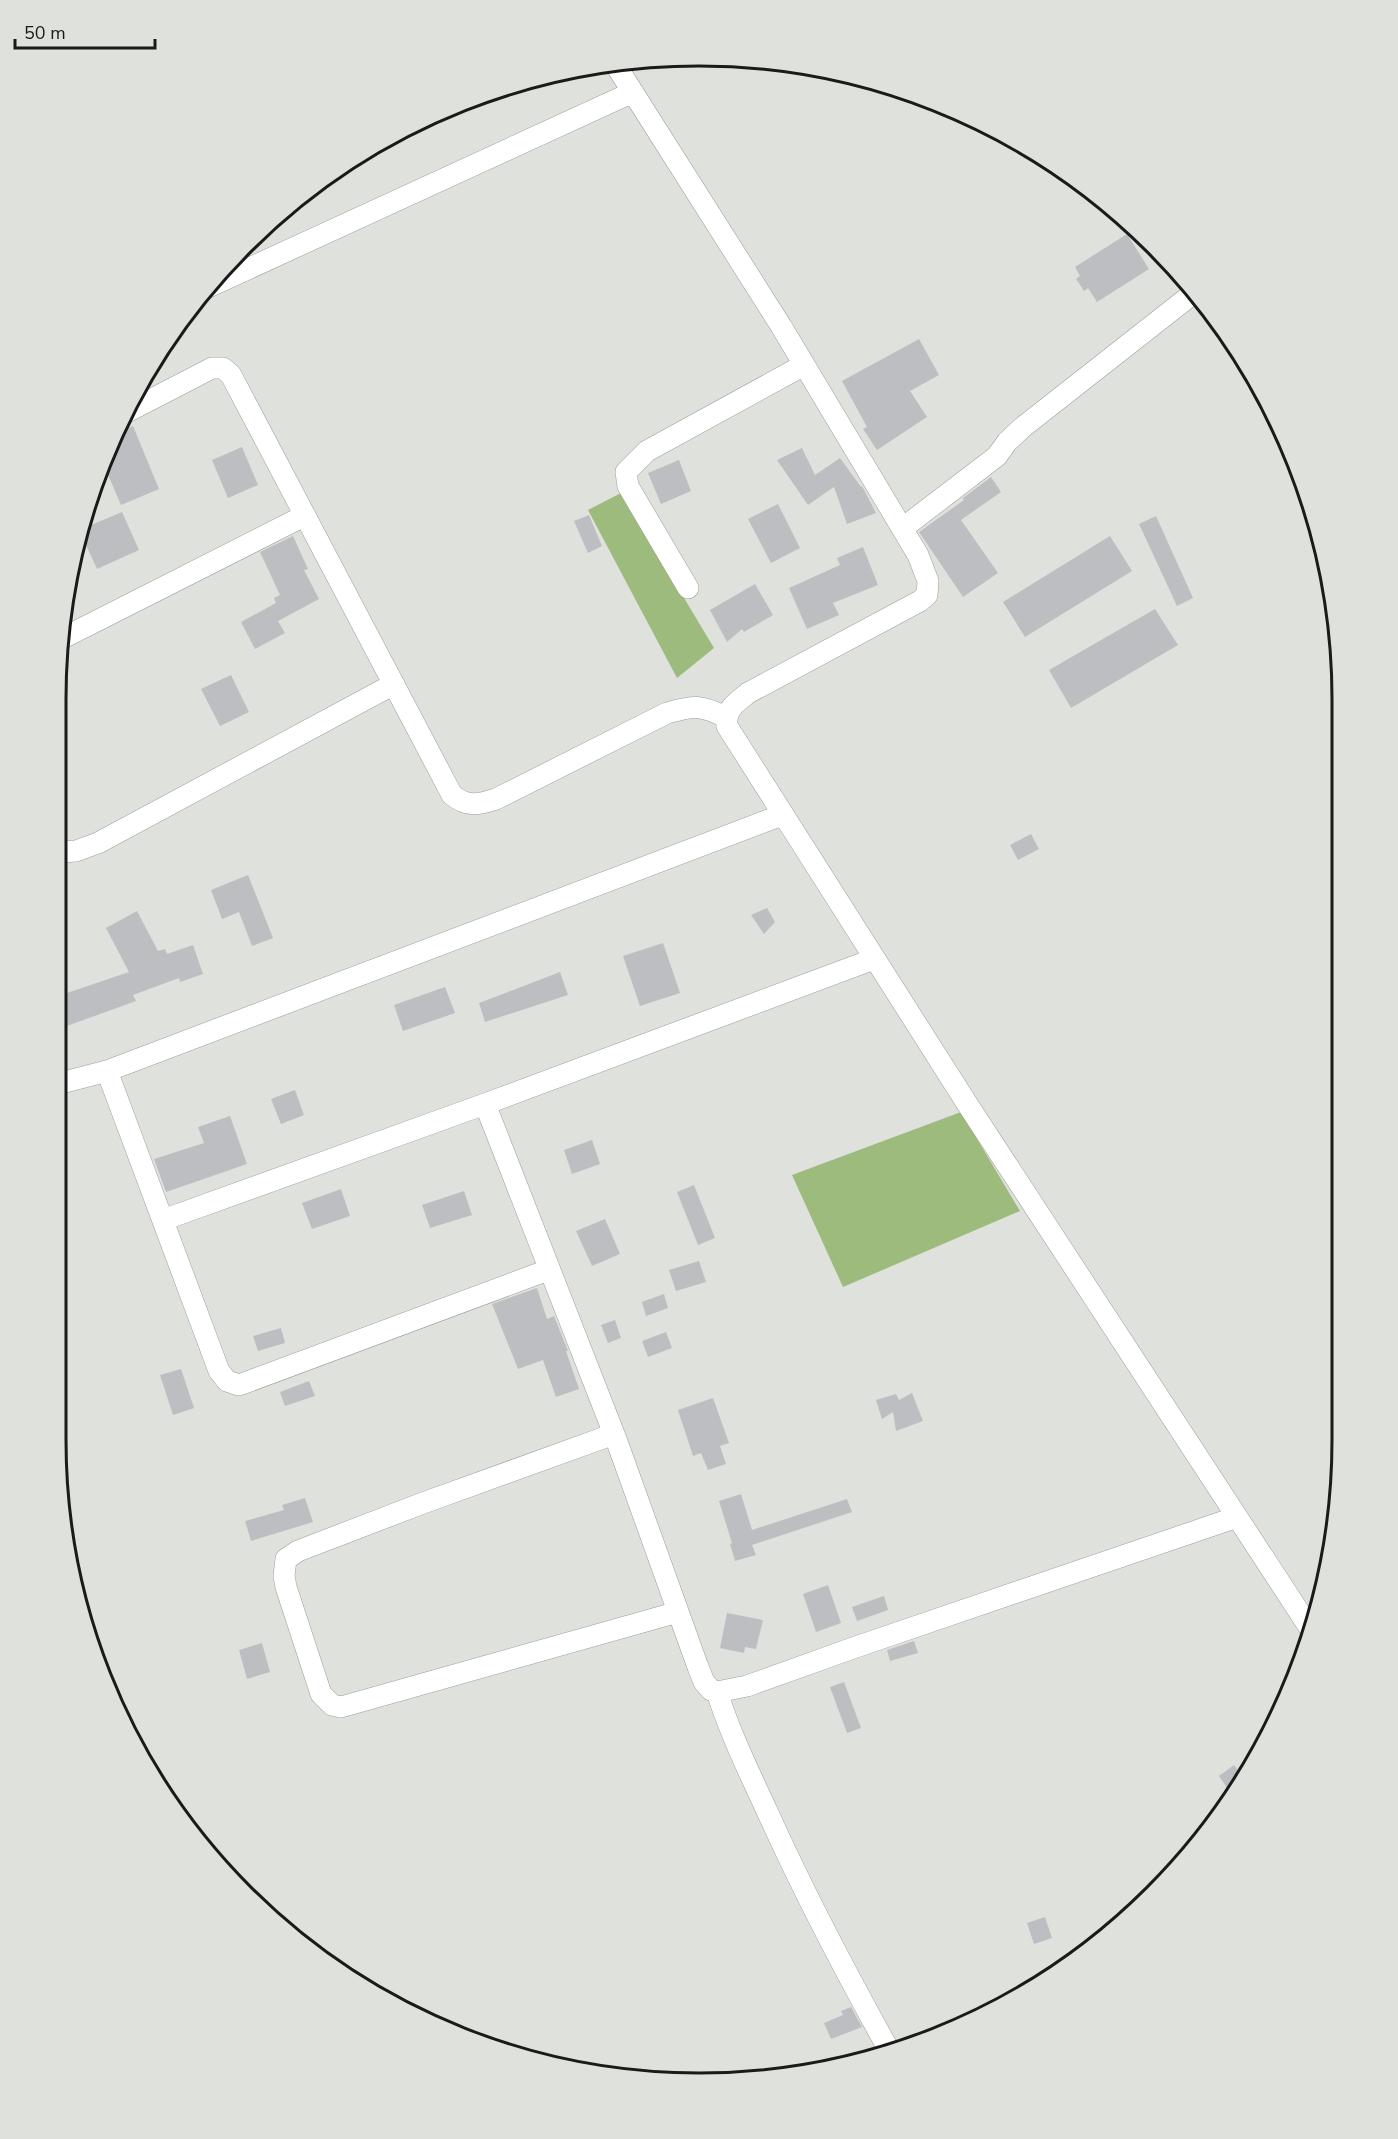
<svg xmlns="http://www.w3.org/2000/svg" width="1398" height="2139" viewBox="0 0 1398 2139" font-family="'Nunito Sans',sans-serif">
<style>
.green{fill:#9dbb7d}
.building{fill:#bdbec2}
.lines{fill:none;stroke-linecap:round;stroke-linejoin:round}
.minor-casing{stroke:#9c9e9b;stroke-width:22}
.minor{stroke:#fff;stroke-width:21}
.rim{fill:none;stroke:#1a1a19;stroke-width:3}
</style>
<rect width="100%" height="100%" fill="#dfe1dd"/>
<!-- green -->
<path class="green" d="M621,493L714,648L677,678L588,510Z
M961,1112L1020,1211L843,1287L792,1175Z"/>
<!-- building -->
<path class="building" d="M1127,234L1149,269L1097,302L1088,288L1084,291L1076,279L1080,276L1075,267Z
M919,339L939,375L910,391L927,417L877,450L863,429L867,427L842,381Z
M133,426L159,489L121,505L102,461L114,434Z
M242,447L258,485L228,498L212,460Z
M802,448L815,475L840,458L861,487L862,486L876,513L847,524L834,487L808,505L777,460Z
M679,460L691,491L661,504L648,473Z
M991,477L1001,492L961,520L998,573L963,597L919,532L964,500L963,498Z
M778,504L800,548L771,563L748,519Z
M122,512L139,550L97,569L82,536L84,528Z
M589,515L602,546L588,553L574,521Z
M1156,516L1193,598L1177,606L1139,524Z
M293,536L308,569L304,570L319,599L278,621L285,633L255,649L241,622L276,603L274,598L280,595L260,552Z
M1110,536L1132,571L1025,637L1003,602Z
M863,547L878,585L833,603L839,615L807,629L789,588L840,565L837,558Z
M755,584L773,615L744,632L742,629L727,642L710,610Z
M1155,609L1178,645L1071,708L1049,670Z
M231,675L249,712L220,726L201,689Z
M1031,834L1039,849L1018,860L1010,845Z
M248,875L273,938L252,946L239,912L222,919L211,890Z
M767,908L775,922L764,934L751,915Z
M137,911L158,951L165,949L167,954L193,945L203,974L180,982L179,978L133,995L136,1001L64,1027L61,1019V995L129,972L106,928Z
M663,943L680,993L640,1006L623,956Z
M560,972L568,995L485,1022L479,1003Z
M445,987L455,1013L403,1031L394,1005Z
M295,1090L304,1115L281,1124L271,1099Z
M230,1116L247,1164L166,1192L154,1159L204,1143L198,1127Z
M592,1140L600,1164L572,1174L564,1150Z
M694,1185L715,1238L698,1245L677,1192Z
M341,1189L350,1216L312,1229L302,1203Z
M464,1191L472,1215L430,1228L422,1205Z
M605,1219L620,1254L592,1266L576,1231Z
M699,1261L706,1282L676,1291L669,1270Z
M537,1288L547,1319L554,1316L568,1351H566L579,1389L556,1397L543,1360L518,1369L492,1304Z
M664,1294L668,1308L646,1316L642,1302Z
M615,1320L621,1338L608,1343L601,1325Z
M281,1328L285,1343L258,1351L253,1336Z
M666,1332L672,1348L648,1357L642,1341Z
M181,1369L194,1408L173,1415L160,1375Z
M309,1381L315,1396L285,1406L280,1392Z
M912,1393L923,1421L896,1431L893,1412L882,1419L876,1400L896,1394L899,1400Z
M713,1398L729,1443L720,1446L726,1464L708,1470L701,1453L693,1456L678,1410Z
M741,1494L752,1530L847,1499L852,1512L752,1545L756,1555L735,1561L730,1544L732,1543L719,1501Z
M305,1498L313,1522L251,1541L245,1521L284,1510L282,1505Z
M828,1585L841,1623L816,1632L803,1594Z
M884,1596L888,1610L857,1621L852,1607Z
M727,1613L763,1620L756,1649L745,1647L744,1653L720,1648Z
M914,1641L918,1653L890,1661L887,1650Z
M262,1643L270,1672L247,1679L239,1650Z
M844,1682L861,1728L847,1733L830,1687Z
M1234,1765L1244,1779L1234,1798L1219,1776Z
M1045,1917L1052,1938L1034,1944L1027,1923Z
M851,2007L862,2027L831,2039L824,2023L843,2015L841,2011Z"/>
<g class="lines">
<defs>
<path id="minor" d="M615,64L781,326L918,555L928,581L927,595L920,601L748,693C736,703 725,709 727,726L966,1102L1309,1627
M204,289L633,92
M125,413L212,368H223L231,375L452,795C467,807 478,805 496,799L667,713C695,705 700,705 726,717
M903,528L997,456L1007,442L1023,427L1195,292
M688,588L628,486L626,472L647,451L804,365
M61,639L304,516
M61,852L76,851L98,843L394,684
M107,1071L219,1371L227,1381L239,1385L548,1270
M61,1083L107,1071L782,815
M485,1104L616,1439L698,1667L704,1682L711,1690L717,1692L747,1686L853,1648L1237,1517
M163,1220L485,1104L874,959
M614,1434L423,1503L298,1551L286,1559L284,1576L286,1587L321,1694L332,1705L341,1707L678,1612
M717,1692C730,1733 749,1772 767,1811C804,1893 846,1973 890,2052"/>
</defs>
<!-- minor casing -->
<use href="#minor" class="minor-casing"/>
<!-- minor -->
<use href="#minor" class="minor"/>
</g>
<!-- crop -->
<path d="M0 0H1398V2139H0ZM699 66H699A633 633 0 0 1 1332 699V1440A633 633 0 0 1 699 2073H699A633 633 0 0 1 66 1440V699A633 633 0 0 1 699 66Z" fill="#dfe1dd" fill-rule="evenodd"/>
<path class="rim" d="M699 66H699A633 633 0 0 1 1332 699V1440A633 633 0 0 1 699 2073H699A633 633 0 0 1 66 1440V699A633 633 0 0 1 699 66Z"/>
<!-- scale -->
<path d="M15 39v9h140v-9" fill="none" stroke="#1a1a19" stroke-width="3"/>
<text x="24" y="39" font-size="18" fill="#1a1a19" stroke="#dfe1dd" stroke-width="4.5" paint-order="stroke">50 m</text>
</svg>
